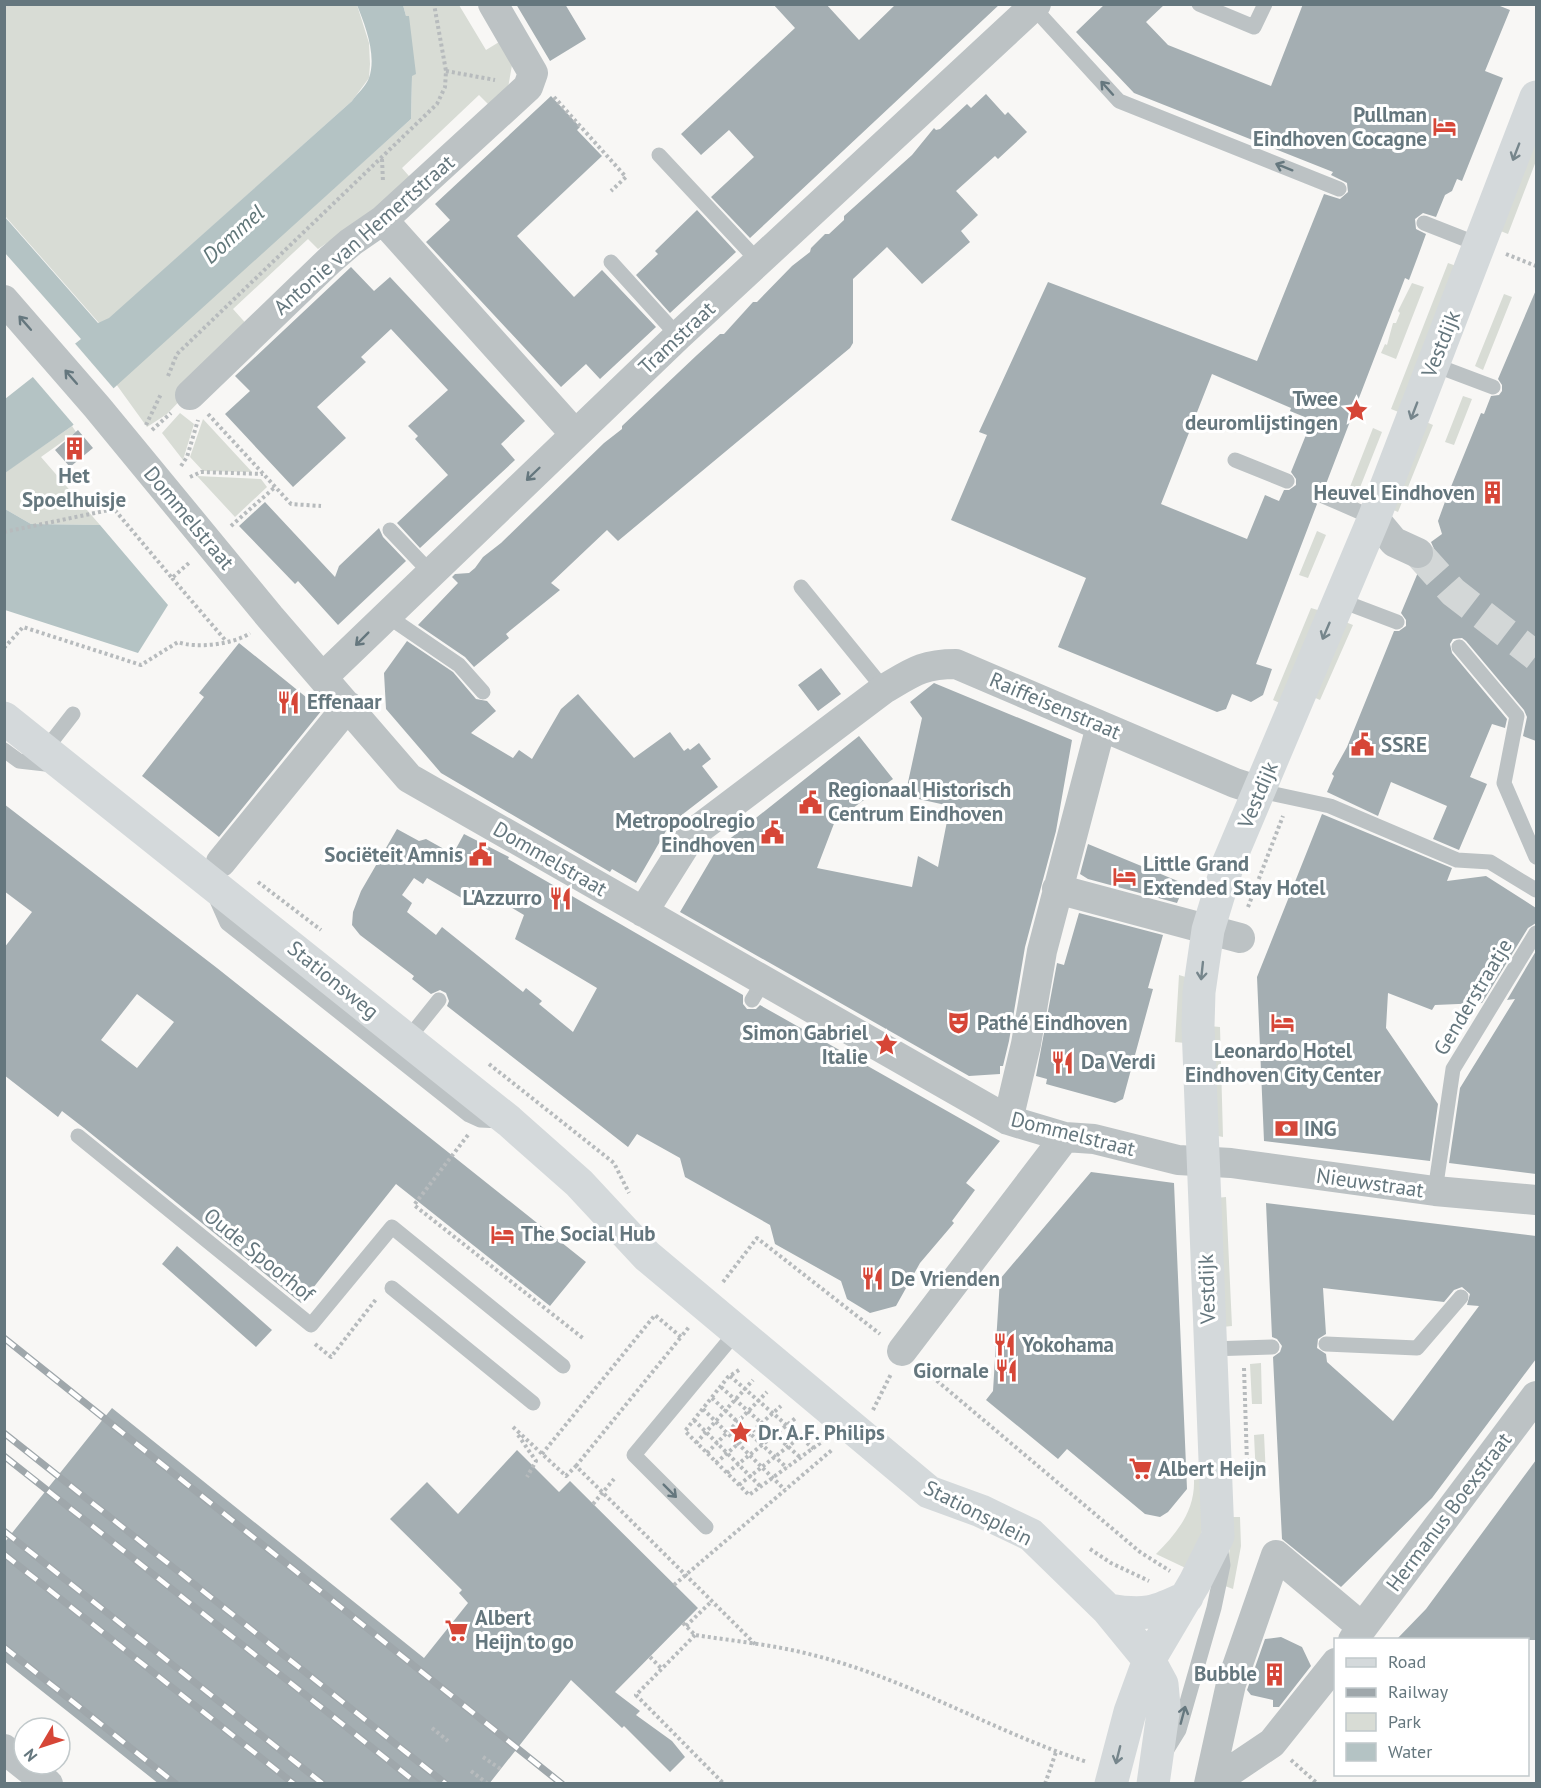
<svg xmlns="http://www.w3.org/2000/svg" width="1541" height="1788" viewBox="0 0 1541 1788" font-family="'PT Sans',sans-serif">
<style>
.green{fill:#d8dcd5}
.water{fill:#b4c3c4}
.pier{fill:#f8f7f5}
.building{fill:#a4aeb2;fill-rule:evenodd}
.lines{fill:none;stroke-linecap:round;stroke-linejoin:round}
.street-tunnel{stroke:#d3d7d7;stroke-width:30;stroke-dasharray:30 15;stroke-linecap:butt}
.path{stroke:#b7bbbd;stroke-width:4;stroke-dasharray:3 3;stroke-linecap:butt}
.lane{stroke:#bcc2c4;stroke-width:15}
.street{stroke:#bcc2c4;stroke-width:30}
.secondary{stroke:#d4d9db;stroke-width:33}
.rail-casing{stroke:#9fa7ab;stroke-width:7}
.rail{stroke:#fff;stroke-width:4.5;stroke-dasharray:14;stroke-linecap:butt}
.oneway{stroke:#65777e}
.oneway2{stroke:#76868c}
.labels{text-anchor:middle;stroke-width:6;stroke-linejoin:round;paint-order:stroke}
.poi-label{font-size:21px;font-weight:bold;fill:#65777e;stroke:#fff;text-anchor:start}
.street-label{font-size:21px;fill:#65777e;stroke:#fff}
.water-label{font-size:22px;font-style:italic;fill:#607678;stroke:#fff}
</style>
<rect width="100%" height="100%" fill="#f8f7f5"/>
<!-- green -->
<path class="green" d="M4,5H357L369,43L370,64L369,78L352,101L109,319L99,323L5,216Z
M403,5H459L486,50L504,39L516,42L508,88L490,106L479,95L402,168L415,183L318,249L308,239L233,309L250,328L167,414L147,427L116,384L411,119L412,76L408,16H406Z
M1536,132V161L1508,234L1498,230Z
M1448,263L1459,267L1401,413L1391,409Z
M1412,283L1424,287L1396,359L1381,353L1385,344L1387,345L1393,323H1396L1400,313L1398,311Z
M1504,294L1512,297L1483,370L1475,366Z
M1463,396L1472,399L1454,445L1445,442Z
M180,413L194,424L183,460L162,433Z
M203,419L252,472L203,471L190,457Z
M1424,421L1433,425L1398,512L1389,508Z
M72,426L76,432L41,457L100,525L31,524L5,509L4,473Z
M1373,428L1382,432L1357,495L1348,492Z
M197,476L261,479L267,487L235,517Z
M1317,531L1326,535L1308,578L1299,575Z
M1311,608L1321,611L1282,704L1273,700Z
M1343,621L1353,625L1320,700L1311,696Z
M1179,975L1189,978L1185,1043L1175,1042Z
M1209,1026L1220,1027L1223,1137L1213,1135Z
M1226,1197L1232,1326L1222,1327L1216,1198Z
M1261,1363L1262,1404H1252L1250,1364Z
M1264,1434L1266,1477H1256L1254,1435Z
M1204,1478L1205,1515L1194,1572L1156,1554C1177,1533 1195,1511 1194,1480Z
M1230,1517H1240L1241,1546L1233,1589L1225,1586L1230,1546Z"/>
<!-- water -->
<path class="water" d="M357,5H403L406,16H409L416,74L412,76L411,119L72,426L5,473V399L81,339L5,253L4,216L98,323L109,318L352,101C357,94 366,86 369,78C377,55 365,25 357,5Z
M5,509L31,524L100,525L168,605L138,653L5,610Z"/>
<!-- pier -->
<path class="pier" d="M72,340L115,390L74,425L32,376Z"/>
<!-- building -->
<path class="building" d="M516,4H565L586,39L550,61Z
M773,4H826L859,40L896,4H1000L750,238L711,197L754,157L729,130L701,155L681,134L795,28Z
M1105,4H1165L1146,22L1168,45L1271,86L1303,4H1495L1510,10L1485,71L1503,78L1462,181L1457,179L1452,191L1445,195L1436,217L1423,213L1415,219L1416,229L1426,234L1418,256L1409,280L1405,278L1326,484L1316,487L1312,492L1313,500L1317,504L1256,664L1272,669L1263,695L1251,702L1232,694L1226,709L1217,712L1058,647L1086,578L951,520L987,435L979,432L1048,282L1257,361L1324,194L1340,199L1348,192L1347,183L1331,175L1333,172L1134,93L1076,32ZM1212,374L1291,408L1290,411L1312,420L1291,472L1296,479V485L1289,490H1284L1279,501L1265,495L1247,539L1161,504Z
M986,94L1005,115L1008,112L1027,132L998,159L995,156L956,191L978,215L961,231L970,242L922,284L887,247L853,279V343L850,348L618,541L607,530L551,583L560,590L506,634L509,638L474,667L465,657L418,625L458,583L452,577L455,574L469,573L475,568L483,557L501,543L604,443L622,429V426L697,355L720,334H724L753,302H757L792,266L810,252L811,248L825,234H829L844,220V216L912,155L934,128L936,130L940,129L967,104L971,108Z
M551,96L580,127L577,130L602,156L517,236L574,297L602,270L656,327L600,379L586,364L561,387L426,242L450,220L435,204Z
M697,210L736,252L670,313L636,275L658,254L655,251Z
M351,267L374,291L390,277L525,421L501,444L515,460L420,548L397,523L448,475L415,439L418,436L408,426L448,390L391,329L361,357L366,362L317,407L346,438L293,487L225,414L250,391L235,376Z
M1536,290V741L1523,736L1527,717L1524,710L1466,641L1462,638L1453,639L1450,644L1452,653L1507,719L1505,728L1492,724L1470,777L1487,784L1459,850L1433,839L1447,806L1391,782L1378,816L1327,792L1334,776L1332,774L1347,747L1394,631H1399L1406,626V620L1401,613L1419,570L1427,567L1434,560L1435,551L1431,542L1442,534L1438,521L1446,499L1481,413L1484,414L1491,396L1499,395L1502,391V385L1498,379Z
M78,430L93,448L70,467L55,450Z
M265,502L335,577L339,566L379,528L383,537L406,561L338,625L298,581L295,584L239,526Z
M407,641L453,672L476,699L487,701L496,711L471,733L513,758L519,750L532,759L561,709L578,694L634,758L670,732L684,751L688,748L690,750L699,743L711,759L702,766L718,787L670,824L636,883L612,869L610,872L441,773L386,709L384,673Z
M239,643L322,710L219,837L142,776L204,697L199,693Z
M821,668L841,694L818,711L798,685Z
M934,683L1072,740L1056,831L1025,947L1009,1041L1003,1066H1000V1074L969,1076L680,912L717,849L859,736L893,779L835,821L817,868L912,887L918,856L938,867L950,806L905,796L922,718L910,702Z
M4,804L217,968L586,1262L550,1306L396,1184L301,1303L84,1128L62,1111L58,1117L4,1075V948L32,912L4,891ZM137,994L174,1022L137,1068L101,1040Z
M1322,814L1452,868L1447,881L1486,876L1536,908V923L1528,928L1482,1003L1435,1005L1432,1010L1388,993L1386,1028L1438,1104L1430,1161L1264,1141L1257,977Z
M397,829L419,841L426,839L453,854L464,834L509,857L508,859L743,995V1004L747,1009H756L760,1005L1000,1141L966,1183L975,1190L952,1221L954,1223L920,1263L896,1306L870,1313L847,1299L841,1281L775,1244L770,1225L685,1177L680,1158L637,1134L628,1147L447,1006L449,1001L446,993L440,990L431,994L412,979L414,976L360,935L352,925L353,912L361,891ZM414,878L423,884L427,878L465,900L478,888L524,915L515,939L597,988L573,1032L539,1004L542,1001L526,988L523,992L442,927L436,935L407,912L412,903L402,895Z
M1088,844L1185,884L1177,903L1088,879L1080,874Z
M1079,913L1163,935L1148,988L1153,989L1123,1099L1115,1103L1046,1084L1047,1079L1036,1076L1057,963L1064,965Z
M1536,951V1174L1449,1163L1460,1088L1515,999L1507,1000Z
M1091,1172L1174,1183L1187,1489L1168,1512L1160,1517L1145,1514L1067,1449L1058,1459L986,1400L993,1391L1000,1279Z
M1266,1203L1536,1236V1359L1432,1498L1341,1587L1282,1539L1273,1357L1280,1352L1282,1346L1277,1339L1272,1337ZM1323,1288L1444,1302L1454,1290L1462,1287L1470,1294L1467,1305L1479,1306L1393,1421L1327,1362L1326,1354L1317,1348L1318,1339L1326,1334Z
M177,1246L272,1330L256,1347L162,1264Z
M112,1408L424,1658L468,1603L459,1593L462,1590L390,1519L427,1482L458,1514L517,1450L559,1492L570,1481L698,1608L615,1692L640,1711L636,1715L672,1741L685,1757L670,1772L624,1726L622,1728L571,1680L489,1784H159L4,1661V1543Z
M1536,1460V1640H1396L1426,1609Z
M1281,1637L1302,1647L1311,1666L1279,1707H1273V1700L1251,1695L1247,1690L1265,1639Z"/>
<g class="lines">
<!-- street-tunnel -->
<path class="street-tunnel" d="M1418,553L1453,592L1536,656"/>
<!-- path -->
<path class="path" d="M446,71L495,80
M554,97L626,177L611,191
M382,159L383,182
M1506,254L1536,266
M168,376L177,354L437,104L445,87L446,71L434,4
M208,414L291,504L321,506
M146,425L161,394
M152,430L171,413
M181,466L187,457L198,420
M190,477L201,472L263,474
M231,526L275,487
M4,532L114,509L172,578L189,563
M172,578L226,641
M4,648L23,627L141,665L178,642C196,649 235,644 250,633
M258,882L321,930
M1248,907L1283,816
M489,1064L614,1163L629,1193
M468,1135L414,1205L584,1339
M723,1282L757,1238L880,1334
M315,1344L331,1357L377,1298
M1244,1368L1247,1463
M923,1369L1140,1552L1170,1571
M739,1370L728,1377L685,1431L749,1495L823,1441
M730,1376L814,1449
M721,1387L802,1459
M712,1398L787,1468
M703,1409L785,1490
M873,1410L891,1374
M694,1420L761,1487
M513,1427L566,1476L576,1466L756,1645
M518,1435L536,1461L527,1477
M696,1443L753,1380
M707,1453L767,1392
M542,1454L655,1315L681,1337L689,1327
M716,1463L781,1406
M576,1466L681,1337
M727,1473L797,1417
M739,1485L809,1430
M593,1504L614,1479
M1090,1549L1111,1563L1149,1581
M674,1585L833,1449
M683,1623L695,1635C734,1641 775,1645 813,1655C909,1679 994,1732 1087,1762
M686,1626L712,1601
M695,1635L636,1695L724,1784
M650,1657L662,1669
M432,1728L448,1741
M483,1757L502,1770
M1291,1760L1318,1784
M471,1771L488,1784
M1045,1784L1056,1752"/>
<!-- lane -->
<path class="lane" d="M1199,4L1254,27L1265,4
M1033,7L1119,101L1339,189
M659,155L760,263
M1424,223L1480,245
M611,262L678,336
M1432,364L1493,387
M1235,460L1287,481
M1321,495L1374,518
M390,530L430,572
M801,587L884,689
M1339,600L1397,622
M386,615L459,665L483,692
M1459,647L1517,716L1504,783L1536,857
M4,750L19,761L54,765
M45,750L73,714
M1260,791L1330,806L1457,860L1490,862L1536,890
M215,896L227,923L469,1115L480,1120L501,1121
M752,1000L763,982
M407,1040L439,1000
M78,1136L311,1325L392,1227L563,1366
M1435,1191L1453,1069L1536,933
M392,1288L533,1403
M1326,1344L1417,1348L1461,1297
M1210,1349L1272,1347
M706,1527L634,1455L737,1331
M1166,1751L1179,1730L1214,1608L1223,1565L1220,1545"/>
<!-- street -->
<path class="street" d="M383,220L575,434
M4,300L97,407L270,617L409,778L1008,1120L1065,1137L1094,1139L1178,1160L1231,1163L1435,1191L1536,1200
M190,395L330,260L351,242L383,220L528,87L533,73L493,4
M1374,518L1394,542L1418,553
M323,677L678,336L1036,4
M221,862L348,706
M1057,889L1240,938
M643,912L692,834L884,689C913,672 922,664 956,664L1235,783L1260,791
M1008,1120L1026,1044L1042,951L1101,726
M902,1351L1065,1137
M1353,1640L1536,1396
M4,1749L48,1784
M1209,1784L1231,1684L1276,1555L1362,1627
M1211,1784L1272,1743L1336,1663"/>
<!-- secondary -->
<path class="secondary" d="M4,718L509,1121L579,1183L647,1256L929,1492L981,1511L1031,1535L1108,1610L1149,1660L1162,1684L1164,1706L1153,1784
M1108,1610C1145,1616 1154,1613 1187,1597
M1111,1784L1130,1712L1149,1660L1195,1582L1218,1536L1198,1026L1199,992L1208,930L1228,864L1374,518L1536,97"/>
<defs>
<path id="rail" d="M4,1338L562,1784
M4,1433L446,1784
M4,1456L418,1784
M4,1531L323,1784
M4,1554L294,1784
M4,1647L176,1784"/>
</defs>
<!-- rail casing -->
<use href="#rail" class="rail-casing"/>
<!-- rail -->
<use href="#rail" class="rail"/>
</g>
<!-- one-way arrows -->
<defs><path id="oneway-shaft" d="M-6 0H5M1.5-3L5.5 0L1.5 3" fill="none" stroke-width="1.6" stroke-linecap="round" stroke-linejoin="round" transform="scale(1.5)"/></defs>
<g class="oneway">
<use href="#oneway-shaft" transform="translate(1107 88) rotate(-132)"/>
<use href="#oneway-shaft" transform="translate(1284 167) rotate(-158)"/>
<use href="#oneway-shaft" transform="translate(25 323) rotate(-131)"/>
<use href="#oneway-shaft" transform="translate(71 377) rotate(-131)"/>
<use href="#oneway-shaft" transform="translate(533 474) rotate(136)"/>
<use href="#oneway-shaft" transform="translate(362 639) rotate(135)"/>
<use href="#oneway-shaft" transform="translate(670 1491) rotate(45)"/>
<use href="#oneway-shaft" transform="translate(1183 1715) rotate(-75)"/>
</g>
<g class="oneway2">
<use href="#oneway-shaft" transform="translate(1516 152) rotate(111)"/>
<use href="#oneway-shaft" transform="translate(1414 411) rotate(111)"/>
<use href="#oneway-shaft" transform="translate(1326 631) rotate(113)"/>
<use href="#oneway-shaft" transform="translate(1202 971) rotate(96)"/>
<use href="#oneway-shaft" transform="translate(1118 1755) rotate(104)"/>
</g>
<!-- icons -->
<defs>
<symbol id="hotel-bare" viewBox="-9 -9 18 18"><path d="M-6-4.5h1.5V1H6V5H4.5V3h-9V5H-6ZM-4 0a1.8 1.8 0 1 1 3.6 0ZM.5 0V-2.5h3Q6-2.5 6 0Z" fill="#d64637" stroke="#fff" stroke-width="2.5" paint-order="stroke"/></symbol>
<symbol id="sight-bare" viewBox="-9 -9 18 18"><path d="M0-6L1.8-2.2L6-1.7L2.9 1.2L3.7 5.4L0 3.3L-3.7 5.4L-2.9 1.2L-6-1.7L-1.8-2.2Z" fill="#d64637" stroke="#fff" stroke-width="2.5" paint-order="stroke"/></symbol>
<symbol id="building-bare" viewBox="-9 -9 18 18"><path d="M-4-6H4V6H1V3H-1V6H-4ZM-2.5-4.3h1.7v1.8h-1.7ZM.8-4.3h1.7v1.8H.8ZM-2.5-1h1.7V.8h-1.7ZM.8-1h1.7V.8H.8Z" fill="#d64637" stroke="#fff" stroke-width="2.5" paint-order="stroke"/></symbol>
<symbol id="restaurant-bare" viewBox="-9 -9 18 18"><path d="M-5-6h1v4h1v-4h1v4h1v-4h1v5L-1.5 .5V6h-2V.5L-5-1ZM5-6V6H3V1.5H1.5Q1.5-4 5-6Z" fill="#d64637" stroke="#fff" stroke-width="2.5" paint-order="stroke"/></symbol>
<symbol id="civic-bare" viewBox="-9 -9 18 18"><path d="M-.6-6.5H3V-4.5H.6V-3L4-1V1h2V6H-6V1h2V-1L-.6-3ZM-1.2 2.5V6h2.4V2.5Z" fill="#d64637" stroke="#fff" stroke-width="2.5" paint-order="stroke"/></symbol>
<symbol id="theatre-bare" viewBox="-9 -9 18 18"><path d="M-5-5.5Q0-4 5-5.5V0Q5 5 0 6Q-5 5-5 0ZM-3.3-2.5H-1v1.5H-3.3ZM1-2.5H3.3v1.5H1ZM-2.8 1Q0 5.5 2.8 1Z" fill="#d64637" stroke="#fff" stroke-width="2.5" paint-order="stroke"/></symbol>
<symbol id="bank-bare" viewBox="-9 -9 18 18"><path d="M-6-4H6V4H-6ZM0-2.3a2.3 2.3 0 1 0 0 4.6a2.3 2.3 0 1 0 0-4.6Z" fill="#d64637" stroke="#fff" stroke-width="2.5" paint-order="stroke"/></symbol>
<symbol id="supermarket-bare" viewBox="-9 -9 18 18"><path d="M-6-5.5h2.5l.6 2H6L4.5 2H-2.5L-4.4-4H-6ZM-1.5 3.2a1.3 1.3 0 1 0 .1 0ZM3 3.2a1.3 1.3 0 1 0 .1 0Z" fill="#d64637" stroke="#fff" stroke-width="2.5" paint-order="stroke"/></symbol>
</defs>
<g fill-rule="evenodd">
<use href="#hotel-bare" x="1428" y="110" width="33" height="33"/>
<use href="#sight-bare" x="1340" y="394" width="33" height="33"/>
<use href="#building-bare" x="58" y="432" width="33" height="33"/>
<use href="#building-bare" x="1476" y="476" width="33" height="33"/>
<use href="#restaurant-bare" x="272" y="686" width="33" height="33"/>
<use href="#civic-bare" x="1346" y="728" width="33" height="33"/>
<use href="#civic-bare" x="794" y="786" width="33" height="33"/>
<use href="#civic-bare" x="756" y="816" width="33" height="33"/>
<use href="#civic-bare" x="464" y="838" width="33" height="33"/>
<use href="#hotel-bare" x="1108" y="860" width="33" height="33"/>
<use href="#restaurant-bare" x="544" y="882" width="33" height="33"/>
<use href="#theatre-bare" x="942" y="1006" width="33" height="33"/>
<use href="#hotel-bare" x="1266" y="1006" width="33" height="33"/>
<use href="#sight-bare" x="870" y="1028" width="33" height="33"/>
<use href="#restaurant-bare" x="1046" y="1046" width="33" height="33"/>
<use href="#bank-bare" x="1270" y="1112" width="33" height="33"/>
<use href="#hotel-bare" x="486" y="1218" width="33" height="33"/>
<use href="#restaurant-bare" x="856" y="1262" width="33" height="33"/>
<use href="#restaurant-bare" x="988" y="1328" width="33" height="33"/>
<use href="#restaurant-bare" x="990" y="1354" width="33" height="33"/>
<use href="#sight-bare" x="724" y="1416" width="33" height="33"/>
<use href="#supermarket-bare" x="1124" y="1452" width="33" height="33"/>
<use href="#supermarket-bare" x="440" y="1614" width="33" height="33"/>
<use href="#building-bare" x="1258" y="1658" width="33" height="33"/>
</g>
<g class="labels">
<!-- poi labels -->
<g class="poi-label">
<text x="1427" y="122" text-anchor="end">Pullman<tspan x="1427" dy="24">Eindhoven Cocagne</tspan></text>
<text x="1338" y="406" text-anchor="end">Twee<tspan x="1338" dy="24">deuromlijstingen</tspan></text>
<text x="74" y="483" text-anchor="middle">Het<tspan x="74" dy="24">Spoelhuisje</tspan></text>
<text x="1475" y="500" text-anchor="end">Heuvel Eindhoven</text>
<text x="307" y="709">Effenaar</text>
<text x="1381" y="752">SSRE</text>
<text x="828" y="797">Regionaal Historisch<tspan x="828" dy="24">Centrum Eindhoven</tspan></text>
<text x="755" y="828" text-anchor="end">Metropoolregio<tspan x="755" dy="24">Eindhoven</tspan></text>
<text x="463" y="862" text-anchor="end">Sociëteit Amnis</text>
<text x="1143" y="871">Little Grand<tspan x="1143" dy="24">Extended Stay Hotel</tspan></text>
<text x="542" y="905" text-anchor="end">L'Azzurro</text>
<text x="977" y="1030">Pathé Eindhoven</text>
<text x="868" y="1040" text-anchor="end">Simon Gabriel<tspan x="868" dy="24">Italie</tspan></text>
<text x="1283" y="1058" text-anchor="middle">Leonardo Hotel<tspan x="1283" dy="24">Eindhoven City Center</tspan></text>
<text x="1081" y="1069">Da Verdi</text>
<text x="1304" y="1136">ING</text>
<text x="521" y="1241">The Social Hub</text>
<text x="891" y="1286">De Vrienden</text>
<text x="1022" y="1352">Yokohama</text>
<text x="989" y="1378" text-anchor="end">Giornale</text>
<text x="758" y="1440">Dr. A.F. Philips</text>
<text x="1158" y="1476">Albert Heijn</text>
<text x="475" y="1625">Albert<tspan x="475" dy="24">Heijn to go</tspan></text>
<text x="1257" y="1681" text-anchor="end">Bubble</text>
</g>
<!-- street labels -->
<g class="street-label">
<text transform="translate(364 235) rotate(-41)" y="7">Antonie van Hemertstraat</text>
<text transform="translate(677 338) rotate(-43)" y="7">Tramstraat</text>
<text transform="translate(1441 344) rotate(-68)" y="7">Vestdijk</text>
<text transform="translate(189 518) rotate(50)" y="7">Dommelstraat</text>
<text transform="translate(1055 706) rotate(23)" y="7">Raiffeisenstraat</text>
<text transform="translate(1258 795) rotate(-67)" y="7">Vestdijk</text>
<text transform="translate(550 859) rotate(30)" y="7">Dommelstraat</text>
<text transform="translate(333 980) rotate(39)" y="7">Stationsweg</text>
<text transform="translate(1473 997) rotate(-59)" y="7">Genderstraatje</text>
<text transform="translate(1073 1134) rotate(14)" y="7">Dommelstraat</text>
<text transform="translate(1370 1183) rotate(8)" y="7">Nieuwstraat</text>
<text transform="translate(259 1255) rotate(39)" y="7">Oude Spoorhof</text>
<text transform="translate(1207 1289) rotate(-92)" y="7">Vestdijk</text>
<text transform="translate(1449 1512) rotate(-53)" y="7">Hermanus Boexstraat</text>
<text transform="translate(978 1513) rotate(27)" y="7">Stationsplein</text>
</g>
<!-- water labels -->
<g class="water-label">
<text transform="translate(233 234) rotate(-42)" y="8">Dommel</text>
</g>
</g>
<!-- border -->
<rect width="1541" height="1788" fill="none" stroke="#65777e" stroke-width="12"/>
<!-- legend -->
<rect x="1334" y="1638" width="195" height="138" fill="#ffffff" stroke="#c1c9cb" stroke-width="1.5"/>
<rect x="1346" y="1658" width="30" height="9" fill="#d4d9db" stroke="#c1c9cb" stroke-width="1.5"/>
<text x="1388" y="1668" font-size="18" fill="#65777e">Road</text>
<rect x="1346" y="1688" width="30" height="9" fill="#9fa7ab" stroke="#c1c9cb" stroke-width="1.5"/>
<text x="1388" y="1698" font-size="18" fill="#65777e">Railway</text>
<rect x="1346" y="1713" width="30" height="18" fill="#d8dcd5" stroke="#c1c9cb" stroke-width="1.5"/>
<text x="1388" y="1728" font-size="18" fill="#65777e">Park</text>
<rect x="1346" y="1743" width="30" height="18" fill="#b4c3c4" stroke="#c1c9cb" stroke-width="1.5"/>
<text x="1388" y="1758" font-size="18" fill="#65777e">Water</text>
<!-- north arrow -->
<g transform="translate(42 1746) rotate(231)"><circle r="28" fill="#ffffff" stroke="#c1c9cb" stroke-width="1.5"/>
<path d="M0-4.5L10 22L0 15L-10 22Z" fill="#d64637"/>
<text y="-9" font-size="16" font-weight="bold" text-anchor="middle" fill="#65777e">N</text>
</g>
</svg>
